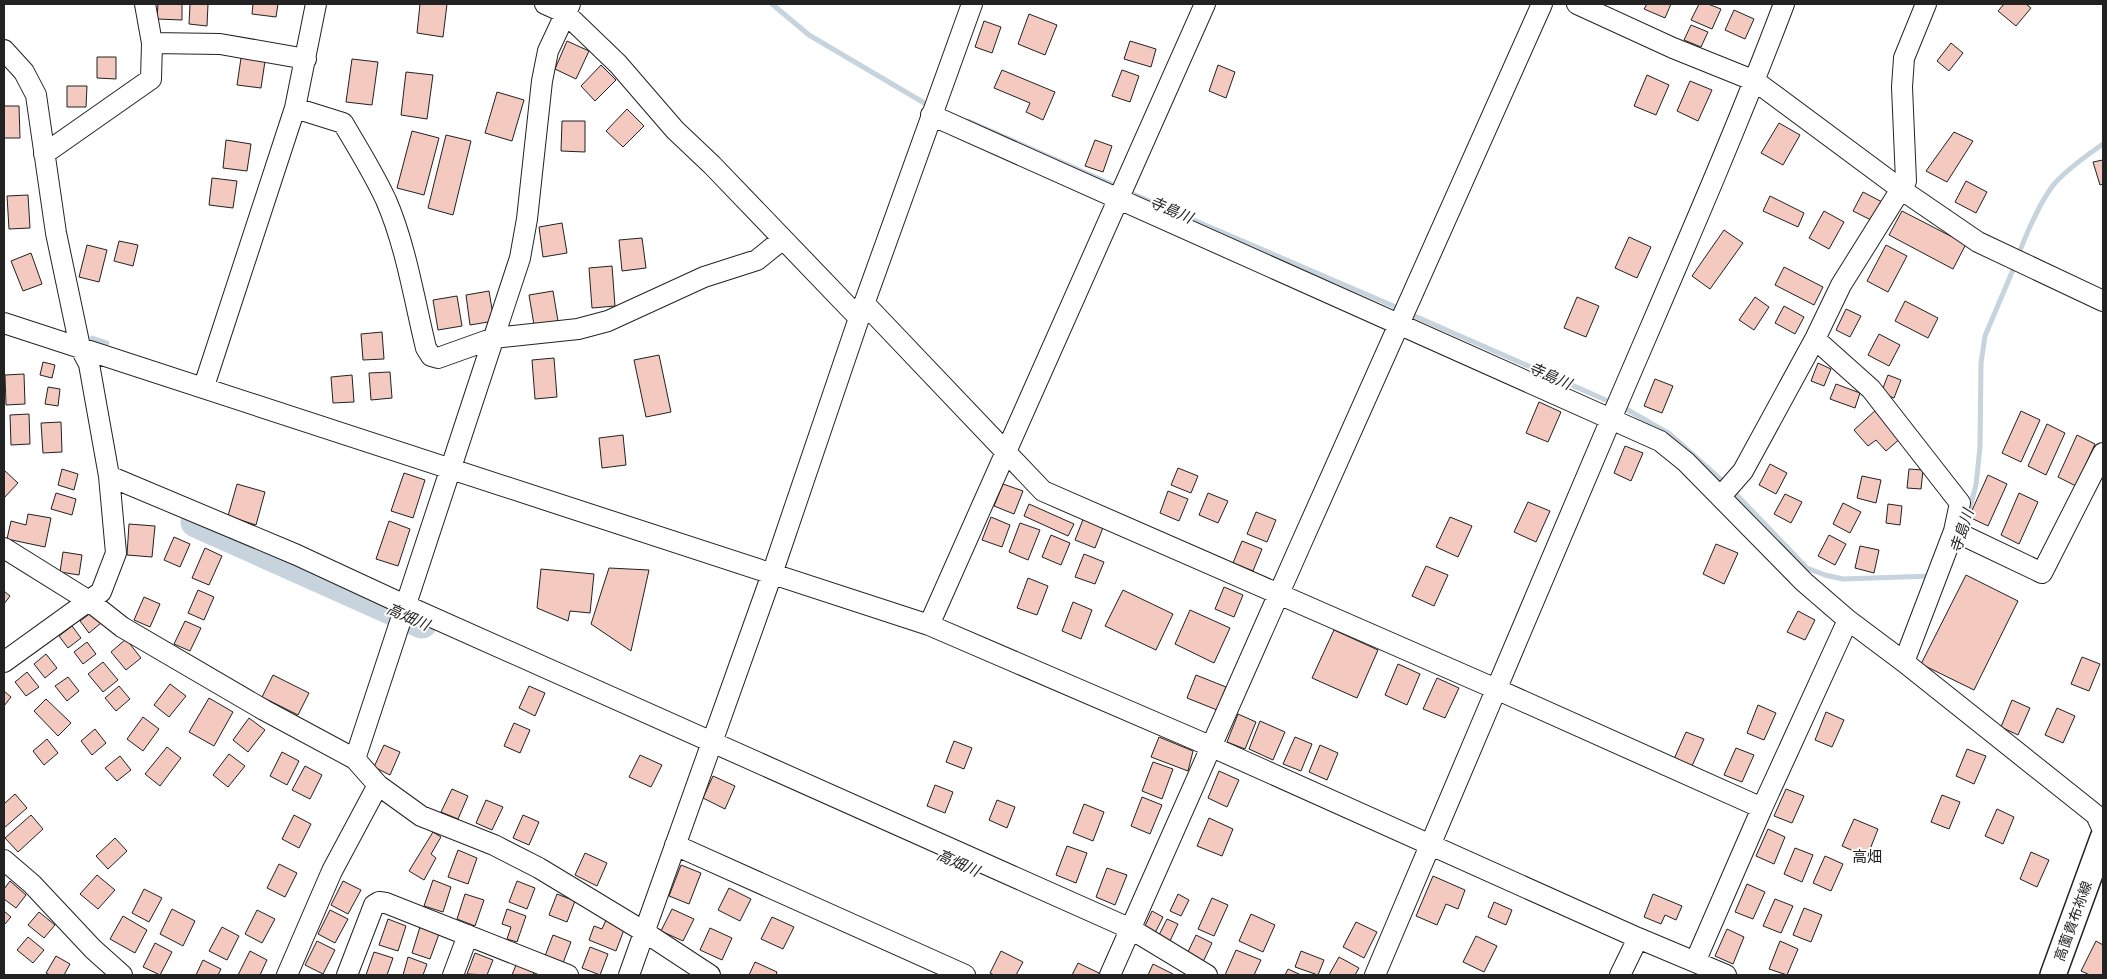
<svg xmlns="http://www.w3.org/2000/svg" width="2107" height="979" viewBox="0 0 2107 979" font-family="'Exo 2','Noto Sans JP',sans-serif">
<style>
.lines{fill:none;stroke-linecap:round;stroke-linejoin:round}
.stream{stroke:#c7d3dd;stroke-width:5}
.river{stroke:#c7d3dd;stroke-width:31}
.building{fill:#f3c9c0;stroke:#222}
.minor-casing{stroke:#222;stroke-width:22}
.major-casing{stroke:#222;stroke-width:28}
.minor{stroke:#fff;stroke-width:20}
.major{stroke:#fff;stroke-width:25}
.labels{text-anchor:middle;stroke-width:4;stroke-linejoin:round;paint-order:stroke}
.street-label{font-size:14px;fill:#222;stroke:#fff}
.water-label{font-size:15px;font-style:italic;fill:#222;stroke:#fff}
.neighbourhood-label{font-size:15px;fill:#222;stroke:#fff}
</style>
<rect width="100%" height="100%" fill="#fff"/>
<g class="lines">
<!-- stream -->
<path class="stream" d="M772,4L809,35L926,104
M968,121L1118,187
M1126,191L1398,308
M2018,257C2024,238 2042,198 2055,183C2069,168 2086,156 2103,144
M1410,314L1608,401
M92,338L107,343
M1626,409L1670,434L1725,483
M1731,489L1807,568L1825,575L1843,579L1932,576
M1964,530L1976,485L1980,447L1981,363L1985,336L2015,265"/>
<!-- river -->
<path class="river" d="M196,522L422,623"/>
</g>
<!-- building -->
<path class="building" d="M158,4H182V20L157,19Z
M190,4H208L207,26L189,24Z
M253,4H278L276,17L252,14Z
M420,4H447L443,37L417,33Z
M1647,4H1671L1665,18L1644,9Z
M1699,4H1708L1721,9L1712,29L1691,20Z
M2004,4H2026L2031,8L2016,26L1998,11Z
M1734,10L1754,19L1745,39L1725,30Z
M1029,14L1057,25L1045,55L1018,44Z
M984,21L1001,27L992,53L975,47Z
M1691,25L1708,32L1701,47L1684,40Z
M567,41L589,51L576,79L555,69Z
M1130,41L1156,49L1151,67L1124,59Z
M1951,43L1963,53L1949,71L1937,61Z
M97,57H116V79L97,78Z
M241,58L265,61L261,88L237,85Z
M352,59L378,62L372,105L346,102Z
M601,65L616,80L595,101L581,86Z
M1218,65L1235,72L1226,98L1209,91Z
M1002,70L1055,92L1043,120L1026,112L1030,103L994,88Z
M1122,70L1139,76L1130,102L1112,96Z
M406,72L433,75L427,119L401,115Z
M1647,75L1669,85L1656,115L1634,106Z
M1690,81L1712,90L1698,121L1677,111Z
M67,86H87L86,107H67Z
M497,92L524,100L512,141L485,133Z
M4,106H19L20,138H4Z
M627,109L644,126L623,147L606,131Z
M562,121H585V152L561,151Z
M1779,123L1800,135L1783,165L1761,153Z
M412,131L439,138L424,195L397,188Z
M1954,132L1973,141L1947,182L1926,171Z
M446,135L471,141L453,215L428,208Z
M226,140L251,144L247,171L223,168Z
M1095,140L1112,146L1103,172L1085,166Z
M2103,160V184L2100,185L2093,162Z
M212,178L237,181L233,208L209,205Z
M1966,181L1987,192L1976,213L1955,202Z
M1863,192L1884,203L1875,222L1853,211Z
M28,195L30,228L9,229L7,196Z
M1770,196L1804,213L1798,227L1763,211Z
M1824,211L1844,222L1829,249L1809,238Z
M1902,211L1966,244L1953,269L1889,235Z
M562,223L567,253L543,257L539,227Z
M1724,230L1743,243L1710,289L1692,276Z
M1629,237L1651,247L1637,278L1615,268Z
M642,238L646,268L622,271L619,240Z
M119,241L138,245L133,266L114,261Z
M87,245L107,250L99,282L79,277Z
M1886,245L1907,256L1888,292L1867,281Z
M31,253L42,284L23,291L11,261Z
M612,266L615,306L592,308L589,268Z
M1784,267L1823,287L1814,305L1775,285Z
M489,291L494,321L470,325L466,295Z
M553,291L558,321L534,325L529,295Z
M457,296L462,326L438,330L433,300Z
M1577,297L1599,306L1586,337L1564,328Z
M1755,297L1769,307L1754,330L1739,320Z
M1905,301L1938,318L1928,338L1895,321Z
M1784,306L1804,317L1795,334L1775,323Z
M1846,309L1861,316L1850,337L1836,330Z
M382,332L384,359L363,360L361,334Z
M1879,334L1900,345L1889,366L1868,355Z
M659,355L671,412L646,417L634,360Z
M554,358L557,397L535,399L532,360Z
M43,362L55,365L52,378L40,375Z
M1818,363L1831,369L1824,386L1811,381Z
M390,372L392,398L371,400L369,373Z
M24,374L25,404L6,405L5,375Z
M352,375L354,402L333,403L331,377Z
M1888,375L1901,380L1894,398L1881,393Z
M1655,379L1673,386L1662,413L1644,406Z
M1836,384L1860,393L1855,408L1830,399Z
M48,387L60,389L58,406L45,404Z
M1539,402L1561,412L1548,442L1526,433Z
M1877,409L1902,437L1886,451L1876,440L1868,446L1854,430Z
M2021,411L2040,420L2021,462L2002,453Z
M29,414L30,444L11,445L10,415Z
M61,422L62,452L43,453L41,423Z
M2047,424L2065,433L2046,475L2028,466Z
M623,435L626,465L602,468L599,438Z
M2077,435L2095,444L2076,486L2058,477Z
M1625,446L1643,453L1631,481L1614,473Z
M1770,464L1787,473L1776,494L1759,485Z
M1178,468L1198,476L1191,493L1171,485Z
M62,469L78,474L74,490L58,485Z
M1909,469L1923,470L1921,489L1907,488Z
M4,470L18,483L4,498Z
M404,473L425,480L413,518L391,511Z
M1988,475L2007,484L1988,526L1969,517Z
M1862,476L1881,480L1876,503L1857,498Z
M237,484L265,492L256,525L228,516Z
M1003,484L1023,491L1014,514L994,506Z
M1168,491L1188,499L1179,521L1160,513Z
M56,493L76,499L72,515L51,509Z
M1208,493L1228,501L1218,523L1199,515Z
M2019,493L2038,502L2019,544L2001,535Z
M1785,494L1802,502L1791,523L1774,514Z
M1528,502L1550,511L1536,542L1514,532Z
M1843,503L1861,512L1850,533L1833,524Z
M1029,504L1074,524L1068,536L1024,516Z
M1888,504L1902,506L1900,525L1886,523Z
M1256,512L1276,520L1267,542L1247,534Z
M28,514L51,518L45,547L7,539L11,521L26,525Z
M991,517L1010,525L1002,547L982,540Z
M1084,517L1104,525L1095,548L1075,540Z
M1450,517L1472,526L1458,557L1436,547Z
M389,521L410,529L398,566L376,559Z
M1020,523L1040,530L1028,560L1009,552Z
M129,524L155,526L152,557L127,555Z
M1051,535L1070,543L1061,565L1042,557Z
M1829,535L1846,544L1835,565L1818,556Z
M174,537L190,544L180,567L164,560Z
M1242,541L1262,549L1253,571L1233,563Z
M1716,544L1738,553L1724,584L1703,574Z
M1860,546L1879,550L1874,573L1855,568Z
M205,548L222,556L209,585L192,578Z
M63,552L82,555L79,575L60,572Z
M1084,554L1104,562L1095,584L1075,577Z
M1426,566L1448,575L1434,606L1412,596Z
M609,568L649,570L631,651L591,624Z
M541,569L594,574L590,613L570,611L568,621L537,608Z
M1966,575L2018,601L1974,690L1921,664Z
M1028,578L1048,586L1037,615L1017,608Z
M1224,587L1243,595L1234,617L1215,609Z
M198,590L214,597L204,620L188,613Z
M1123,590L1173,614L1156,650L1105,626Z
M4,591L10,596L4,604Z
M144,597L160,604L150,627L134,620Z
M1073,602L1092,610L1081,639L1062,631Z
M1190,610L1230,628L1214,663L1175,644Z
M1798,611L1815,620L1805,640L1787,632Z
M92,612L101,623L89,633L80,621Z
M185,621L201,628L190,651L174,644Z
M72,626L81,638L68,648L59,636Z
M1334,630L1378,650L1357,698L1312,678Z
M126,639L141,658L126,670L111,652Z
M87,642L96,654L83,664L74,652Z
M46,654L57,668L45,678L34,664Z
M2082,657L2100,664L2089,691L2071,684Z
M103,662L118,680L103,692L88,674Z
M1398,664L1420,674L1407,705L1385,695Z
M27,672L39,687L26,696L15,682Z
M273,675L309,693L298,715L262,697Z
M1196,675L1226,687L1217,710L1187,698Z
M68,677L79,691L67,701L55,686Z
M1437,678L1459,688L1445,718L1423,709Z
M170,684L186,696L169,717L154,705Z
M119,686L130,699L116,711L105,698Z
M529,686L545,693L535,716L519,708Z
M4,691L11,697L4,706Z
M209,698L233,712L214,746L189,732Z
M46,699L71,723L58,736L34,711Z
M2012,700L2030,708L2018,735L2001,727Z
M1758,705L1776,713L1764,740L1747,733Z
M2057,708L2075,716L2063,743L2045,735Z
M1826,712L1844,720L1832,747L1815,740Z
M1238,714L1256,722L1245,749L1227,742Z
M143,717L159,729L143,751L127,739Z
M249,718L265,730L248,752L233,740Z
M1260,721L1285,732L1273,760L1249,749Z
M514,723L530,730L520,753L504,746Z
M95,729L106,743L92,755L81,741Z
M1686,732L1704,739L1692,766L1674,759Z
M1159,737L1193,751L1188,771L1151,757Z
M1295,737L1312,744L1301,771L1283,764Z
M47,739L58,753L44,765L33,751Z
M954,741L972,748L964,769L946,762Z
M384,745L400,752L390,775L374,767Z
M1320,745L1338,753L1327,780L1309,772Z
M167,747L181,758L160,786L145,774Z
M1736,748L1754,755L1742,782L1724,775Z
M1967,749L1986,756L1974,784L1956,776Z
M282,752L299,761L287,785L270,776Z
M229,754L245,766L228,787L213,775Z
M640,755L662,765L651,787L629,777Z
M120,756L131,770L117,781L105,768Z
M1153,762L1173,769L1162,799L1142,791Z
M305,766L322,775L310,799L292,790Z
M1219,771L1239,780L1227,807L1208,798Z
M713,776L735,786L725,809L703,798Z
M935,785L953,792L945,813L927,806Z
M452,789L468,796L458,819L441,812Z
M1786,789L1804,796L1792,823L1774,816Z
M15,794L27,808L4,828V804Z
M1942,795L1960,802L1949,829L1931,822Z
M1142,797L1162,805L1150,834L1131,826Z
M486,800L503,807L492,830L476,823Z
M997,800L1015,807L1007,828L989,820Z
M1084,804L1104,812L1093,841L1073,833Z
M1997,809L2014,817L2003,844L1985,836Z
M31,815L43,829L18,852L5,838Z
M294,815L311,824L299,848L282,839Z
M523,815L539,822L529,845L513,838Z
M1209,818L1233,829L1222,856L1197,846Z
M1854,819L1878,829L1867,857L1842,846Z
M1768,829L1785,837L1774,864L1756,856Z
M433,832L441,837L431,854L436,858L424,880L409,871Z
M115,838L127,851L108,869L96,856Z
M1067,846L1087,853L1076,883L1056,875Z
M1795,848L1813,855L1802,882L1784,874Z
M458,850L477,858L468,884L448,877Z
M2031,852L2049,860L2037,887L2020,879Z
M585,853L607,863L597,886L575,875Z
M1825,856L1843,864L1831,891L1813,883Z
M279,864L297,873L285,897L267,888Z
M681,865L701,873L689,904L669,896Z
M1107,868L1127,875L1115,905L1096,897Z
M97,875L115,890L98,909L80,894Z
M1433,876L1465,890L1458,909L1446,904L1437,925L1416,916Z
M433,880L451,887L443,912L424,906Z
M10,881L26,895L16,908L4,899V889Z
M343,881L361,890L348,914L331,905Z
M517,881L535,888L527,909L509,902Z
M1747,884L1765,892L1753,919L1735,912Z
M729,888L751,899L740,921L718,910Z
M144,889L162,898L149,922L132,913Z
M465,894L484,900L475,926L457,919Z
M557,894L575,901L567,922L549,915Z
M1178,894L1189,900L1181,916L1170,911Z
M1653,894L1682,906L1676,920L1665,915L1661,924L1644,917Z
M1212,898L1228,905L1214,936L1198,929Z
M1775,899L1793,906L1781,933L1763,926Z
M1494,902L1512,910L1506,925L1488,917Z
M1804,908L1822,915L1811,942L1793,935Z
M172,909L195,921L183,946L160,934Z
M507,909L526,916L517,942L507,939L511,927L502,924Z
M672,909L694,919L683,941L661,931Z
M257,910L275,919L262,943L245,934Z
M330,910L348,919L335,943L318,934Z
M4,911L11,917L4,925Z
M1152,911L1163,917L1155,933L1144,928Z
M39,912L55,925L44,938L28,925Z
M1251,914L1275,925L1263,952L1239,941Z
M123,916L147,930L135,953L110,939Z
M772,917L794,927L783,949L761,939Z
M388,919L406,926L398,951L379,945Z
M1167,919L1178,924L1170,941L1159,935Z
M606,920L625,927L616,951L589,940L594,926L602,929Z
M1356,922L1377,932L1364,958L1343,947Z
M222,927L239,936L227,960L209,951Z
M420,927L439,934L430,959L412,953Z
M710,928L732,938L722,960L700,950Z
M1727,929L1744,937L1733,964L1715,956Z
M553,935L571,942L563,963L545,956Z
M1196,935L1212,943L1203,962L1187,954Z
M1476,936L1497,946L1484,972L1463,962Z
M28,937L44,950L33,963L17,950Z
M317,941L335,950L323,974L305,965Z
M1780,941L1798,949L1787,975L1769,969Z
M2096,941L2103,945V975H2090L2081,971Z
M155,943L172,952L160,975L143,967Z
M590,947L608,954L600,975L582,968Z
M1236,950L1261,960L1254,975H1225Z
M250,951L267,960L260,975H238Z
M1001,951L1023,962L1016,975H994L990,973Z
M1301,951L1324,960L1318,975L1295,967Z
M374,952L393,958L387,975H366Z
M475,953L493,960L487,975L467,974Z
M56,956L70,964L64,975H50L46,973Z
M408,957L427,964L423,975H403Z
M1339,957L1359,968L1355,975H1329Z
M203,960L221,969L218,975H196Z
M755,962L777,972L776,975H749Z
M1078,963L1099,973V975H1072Z
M1153,964L1173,974L1172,975H1148Z
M516,965L534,972L533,975H512Z
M1288,969L1301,975H1285Z"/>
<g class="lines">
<defs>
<path id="minor" d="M545,4L565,13L618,64L675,130L712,165L859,318
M1577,4L1673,48L1755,81L1902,190L1978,242L2103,301
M152,43L220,44L306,59
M4,50L24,72L36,95L56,233L80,347L89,364L109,476L116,553L101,592L4,662
M295,108L343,123C358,148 374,174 386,200C406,246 414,299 426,348L431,356L438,358L494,338L578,329L608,321L704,277L757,260L783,239
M931,115L1660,441L1686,462L1804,582L1848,620L1904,662L2096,815L2103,830
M44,154L151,79L152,43L145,4
M864,303L1043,491L1496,689L1762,808L1848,620
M4,323L929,625L1210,746L1638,938L1726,975
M1815,339L1871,389L1960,503L1954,531L1904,662
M202,386L206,380L295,108L316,4
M109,476L297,555L407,606L1131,929L1207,975
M1721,496L1743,471L1815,339L1841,285L1906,181L1902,87L1904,58L1926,4
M1954,531L2042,573L2103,453
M4,548L89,601L122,627L264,710L355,759L378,785L421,816L494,845L539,868L643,931L710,975
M929,625L1205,4
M355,759L520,258L527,219L542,81L548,51L570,4
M675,845L965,975
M4,860L32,884L93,949L122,975
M1695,962L1762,808
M287,975L332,871L378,785
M347,975L374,905L379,902L386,903L568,975
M453,975L468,935
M629,975L772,574L859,318L972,4
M1110,975C1253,651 1397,327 1542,4
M1375,975C1454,790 1532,604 1611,419C1670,281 1731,144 1784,4
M1620,975L1638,938"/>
<path id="major" d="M2053,975L2103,838"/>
</defs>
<!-- minor casing -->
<use href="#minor" class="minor-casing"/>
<!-- major casing -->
<use href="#major" class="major-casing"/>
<!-- minor -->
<use href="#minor" class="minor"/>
<!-- major -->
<use href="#major" class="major"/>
</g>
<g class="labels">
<!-- street labels -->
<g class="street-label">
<text transform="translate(2073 921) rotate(-70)" y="5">高薗貴布祢線</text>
</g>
<!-- water labels -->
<g class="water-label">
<text transform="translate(1171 210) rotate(23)" y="5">寺島川</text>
<text transform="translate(1550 376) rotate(24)" y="5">寺島川</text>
<text transform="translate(1962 531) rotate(-72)" y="5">寺島川</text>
<text transform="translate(408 617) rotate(24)" y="5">高畑川</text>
<text transform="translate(958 863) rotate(24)" y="5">高畑川</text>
</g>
<!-- neighbourhood labels -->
<g class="neighbourhood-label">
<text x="1867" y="862">高畑</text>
</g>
</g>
<!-- border -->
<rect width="2107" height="979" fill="none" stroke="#222222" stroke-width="10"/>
</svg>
